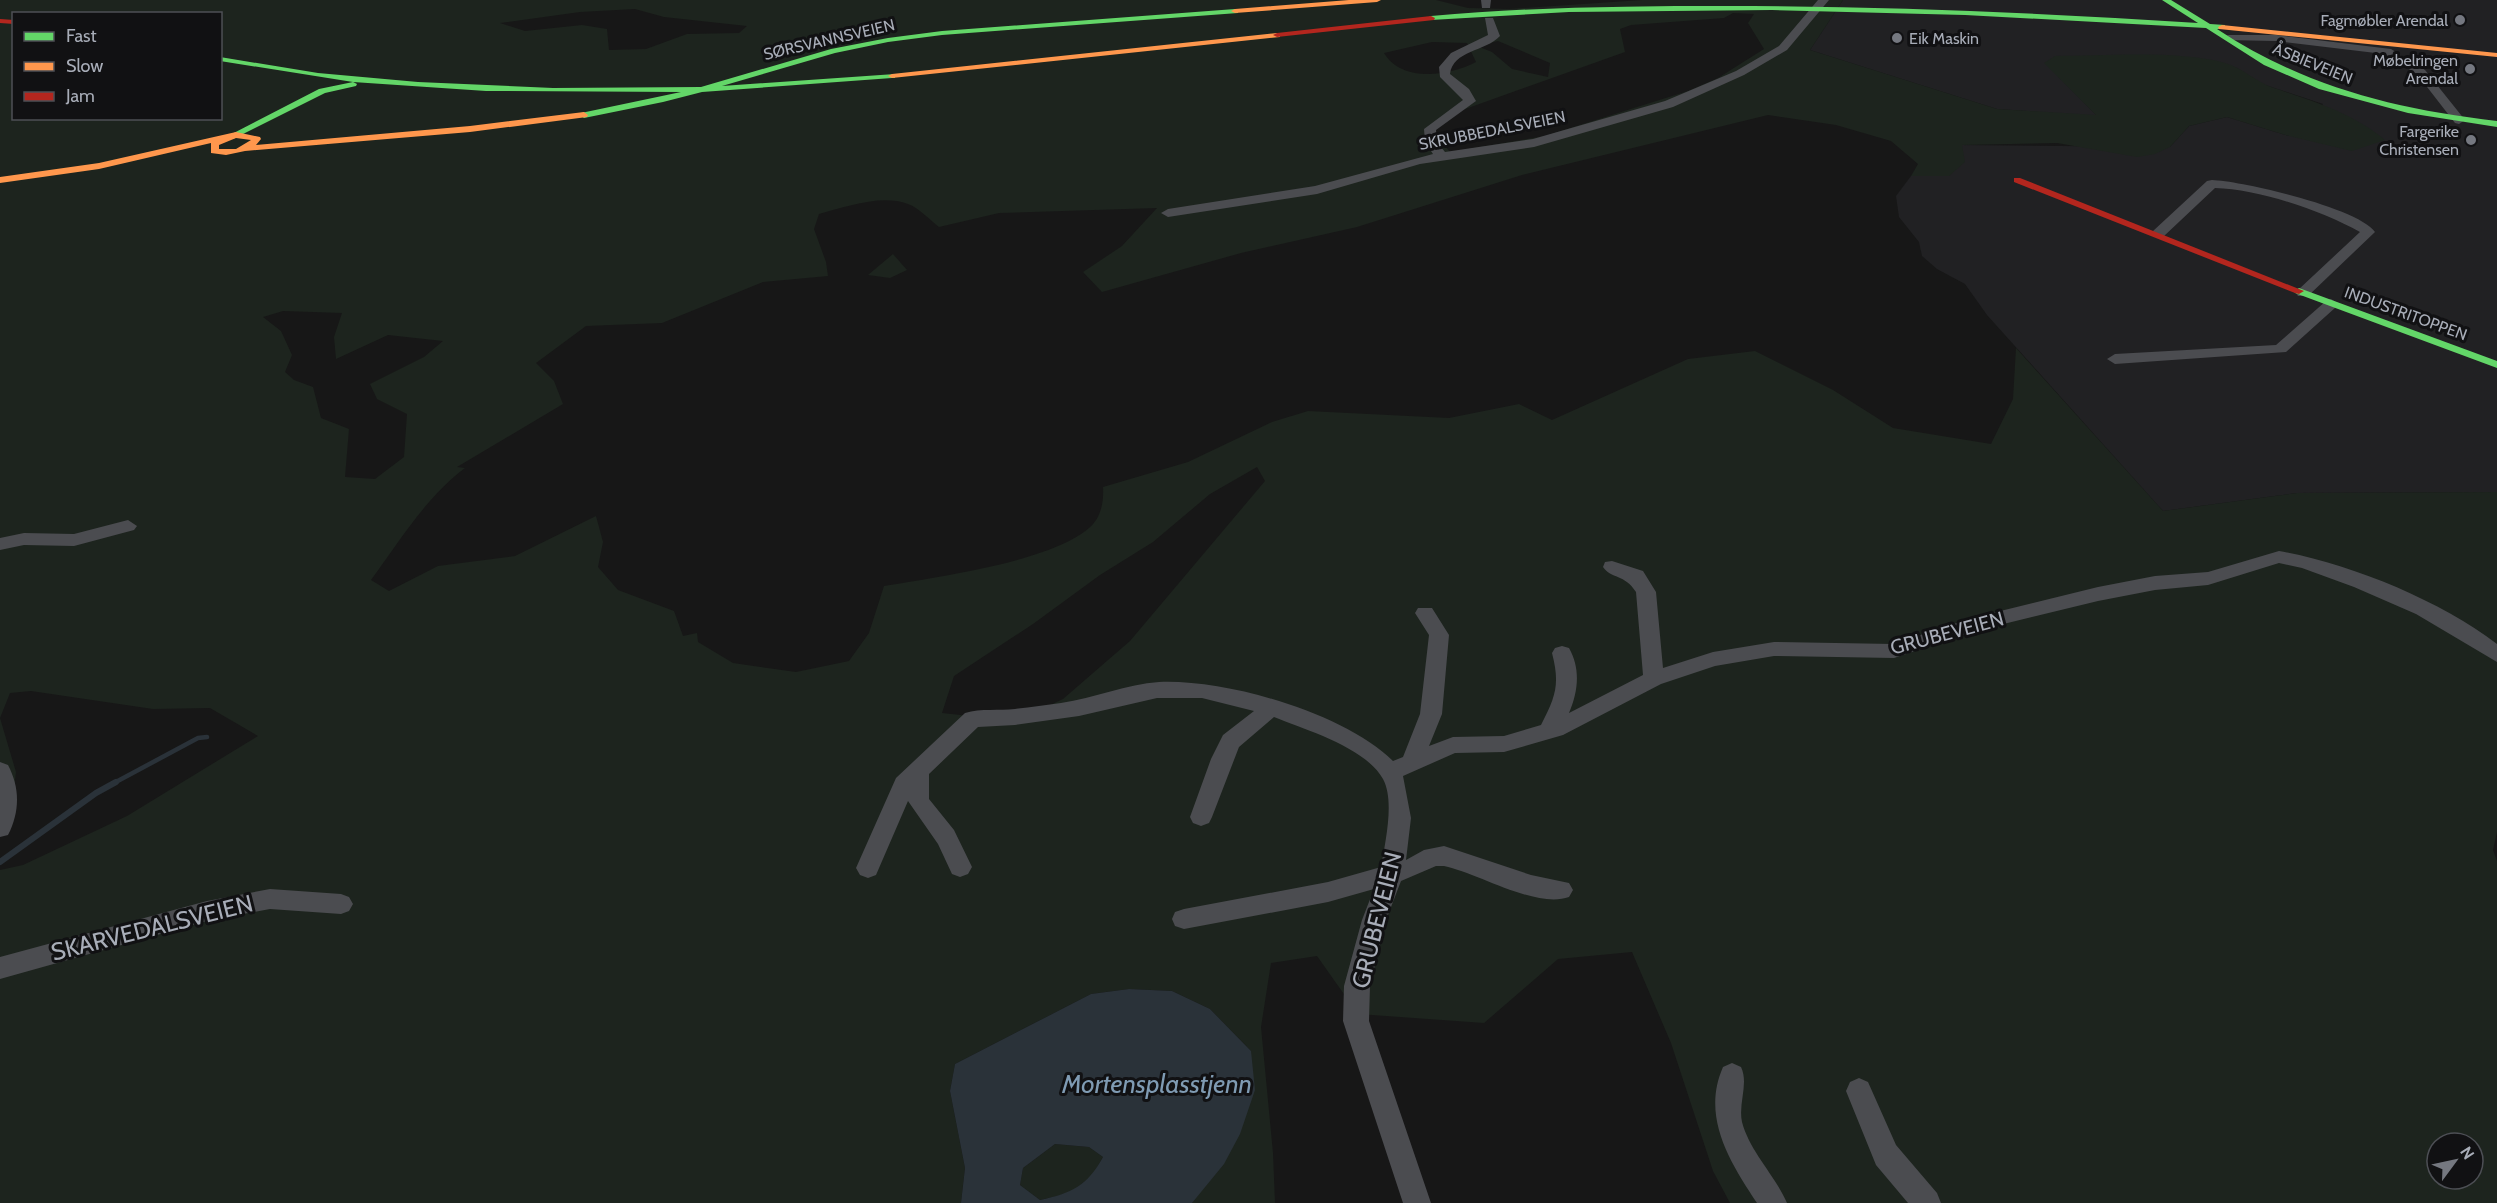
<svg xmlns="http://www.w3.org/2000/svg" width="2497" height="1203" viewBox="0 0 2497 1203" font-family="Cabin,sans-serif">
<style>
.built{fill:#212123}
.green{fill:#1d241e;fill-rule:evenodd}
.water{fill:#2a3239;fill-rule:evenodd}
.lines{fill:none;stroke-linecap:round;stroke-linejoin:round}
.stream-far1{stroke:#2a3239;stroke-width:4.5}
.stream{stroke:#2a3239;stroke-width:6}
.street{fill:#4b4c50;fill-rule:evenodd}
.fast{fill:#63d668;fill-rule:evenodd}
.slow{fill:#ff974d;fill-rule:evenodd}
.jam{fill:#b3261e;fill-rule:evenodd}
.poi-dot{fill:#757880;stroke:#111113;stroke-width:2}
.labels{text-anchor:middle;stroke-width:6;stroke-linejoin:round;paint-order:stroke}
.far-poi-label{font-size:16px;fill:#a8adb8;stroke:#111113;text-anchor:end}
.far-street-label{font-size:16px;fill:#a8adb8;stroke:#111113}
.street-label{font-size:20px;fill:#a8adb8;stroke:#111113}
.near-street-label{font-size:24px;fill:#a8adb8;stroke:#111113}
.near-water-label{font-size:26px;font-style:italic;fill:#7f9bb3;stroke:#111113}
</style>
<rect width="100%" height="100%" fill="#171717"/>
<!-- built -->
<path class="built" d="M1843,0H2497V492L2297,493L2163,511L1987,315L1965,284L1937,269L1922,256L1919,242L1899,217L1896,196L1911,176H1949L1961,145L2170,147L2189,126L2227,117L2289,136L2323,104L2262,84L2237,68L2045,63L2097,116L1997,109L1810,50Z"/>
<!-- green -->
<path class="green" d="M0,0H1436L1468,8L1509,9L1642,0H1843L1810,50L1997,109L2096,115L2044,63L2055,56C2105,56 2177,50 2225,63C2243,68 2256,82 2274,88C2313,101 2353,113 2385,140L2352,151L2289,136L2227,117L2189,126L2170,147L2155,154L2137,157L2057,143L1962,145L1965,162L1949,176H1911L1918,164L1891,141L1836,125L1768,115L1522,175L1357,227L1241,253L1102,292L1083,272L1122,246L1157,208L999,213L939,227C930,220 919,208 908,204C881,194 846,207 819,214L814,229L826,262L828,276L763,282L662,323L586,326L536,363L554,381L563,404L457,467L465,468C427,496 399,542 371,580L389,591L438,566L515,556L596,516L603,542L598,567L618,590L674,611L683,636L697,633L698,642L733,663L796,672L849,661L869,633L884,586C936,577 1050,562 1089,528C1101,518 1104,502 1103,487L1188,462L1272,422L1308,411L1449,418L1519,404L1552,420L1688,359L1755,351L1833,390L1893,428L1991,444L2013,399L2016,348L2163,511L2297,493L2497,492V832L2493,850L2497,861V1203H1730L1713,1171L1671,1043L1632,952L1558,959L1484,1023L1358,1014L1317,956L1271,963L1261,1027L1273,1153L1275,1203H1192L1251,1051L1210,1009L1172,991L1129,989L1091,994L955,1064L950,1091L965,1168L961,1203H0V870L23,865L127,816L258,736L210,708L153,709L31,691L10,693L0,718L16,772L13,797L0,815ZM635,9L664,17L747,26L739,33L687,34L646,49L609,50L607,29L582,25L525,31L500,23L580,12ZM1733,13L1754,14L1748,23L1764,49L1718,78L1688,91L1545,136L1450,152L1433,131L1457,112L1625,52L1620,29L1631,25L1724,18ZM14,14H220V118H14ZM1498,41L1550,63L1548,77L1512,69L1492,52L1477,46ZM1432,42L1467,43L1476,62C1450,76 1402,83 1384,53ZM283,311L342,313L334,337L336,359L388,335L443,341L424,357L370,384L377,399L407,414L404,457L375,479L345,477L349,429L321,418L313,387L294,380L285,372L292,355L281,331L263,317ZM1257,467L1265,481L1130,641L1063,699L1016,721L942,713L954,676L1033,624L1100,575L1153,542L1210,494ZM2437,1143H2473V1179H2437Z
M893,254L907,270L890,278L868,275Z
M1055,1144L1089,1147L1103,1157L1093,1175L1070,1193L1040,1200L1020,1185L1023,1168Z"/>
<!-- water -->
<path class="water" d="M1129,989L1172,991L1210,1009L1251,1051L1255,1090L1240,1134L1224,1164L1192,1203H961L965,1168L950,1091L955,1064L1091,994ZM1055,1144L1089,1147L1103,1157C1087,1186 1072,1193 1040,1200L1020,1185L1023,1168Z"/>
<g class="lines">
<!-- stream-far1 -->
<path class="stream-far1" d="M114,783L198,738L207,737"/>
<!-- stream -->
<path class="stream" d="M0,862L96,793L116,782"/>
<!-- street -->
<path class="street" d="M1481,0H1491L1490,8H1482Z
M1818,0H1829L1787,50L1744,75L1673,107L1534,147L1420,164L1317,194L1168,217L1161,213L1168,209L1315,186L1433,154L1425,142L1424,129L1463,100L1440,77L1439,67L1451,53L1488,35L1485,18H1493L1500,36C1485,52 1453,50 1450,74L1469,89L1476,101L1436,130L1437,142L1445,152L1533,139L1665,101L1736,71L1779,46Z
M2229,35H2276L2391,49L2425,70L2465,120L2459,124L2455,123L2417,74L2384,54L2276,41L2225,40V36Z
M2212,180C2242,181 2359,208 2375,232L2308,296H2298L2296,293L2298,290L2360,232C2322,211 2259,189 2215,188L2163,237H2153V231L2207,181Z
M2331,299L2339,304L2336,307L2286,352L2115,364L2107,359L2115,354L2276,345L2326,301Z
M128,520L137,526L134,530L74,546L24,545L0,550V538L24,533L74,534Z
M2279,551C2351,564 2439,600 2497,644V662L2416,614L2354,587L2302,568L2279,563L2208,585L2155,590L2098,601L1975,631L1894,658L1774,656L1715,666L1661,684L1563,735L1504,752L1455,753L1403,776L1411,818L1406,860L1424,850L1444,846L1531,875L1569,883L1573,890L1569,897C1536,909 1478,873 1444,866H1436L1401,881L1386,920L1370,986L1369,1021L1431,1203H1403L1343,1021L1344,986L1362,920L1374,889L1328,902L1184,929L1175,926L1172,919L1175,912L1184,909L1328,882L1381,867C1385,843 1395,801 1383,779C1365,747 1306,730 1274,717L1239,747L1212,817L1209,823L1201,826L1193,823L1190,817L1211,759L1223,735L1254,711L1202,698H1157L1079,716L1015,725L978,727L929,774V799L954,830L972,867L968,874L960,877L952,874L938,844L908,801L876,875L868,878L860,875L856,868L896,778L965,713C981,708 999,711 1015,709C1031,707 1046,705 1061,703C1094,698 1127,684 1159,682C1227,679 1344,713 1393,761L1403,757L1420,714L1429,635L1415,613L1418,608H1432L1449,635L1442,714L1429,746L1453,737L1504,736L1541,725C1556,696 1560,684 1552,653L1555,648L1562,646L1569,648C1581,669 1578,692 1569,713L1643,675L1636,592C1625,574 1611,579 1603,567L1605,562L1612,561L1643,571L1656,592L1663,668L1713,652L1774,642L1893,644L1972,618L2098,587L2155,576L2208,572Z
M0,762L8,765C20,788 20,811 8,835L0,837Z
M270,889L341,894L349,897L353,904L349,911L341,914L270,909L243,914L207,921L0,979V957L207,901Z
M1732,1063L1741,1067C1749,1084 1738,1103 1742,1122C1750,1152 1775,1175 1787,1203H1757C1730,1162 1701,1117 1723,1067Z
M1859,1078L1868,1082L1896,1145L1937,1193L1941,1203H1908L1876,1165L1846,1091L1850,1082Z"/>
<!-- fast -->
<path class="fast" d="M2162,0H2171L2210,24L2225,25V29H2217C2305,87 2394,109 2497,121V127L2408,113L2319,89L2264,65L2206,28L1965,15L1772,10L1569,12L1431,20L1427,18L1431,16C1529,7 1628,6 1726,6C1884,6 2041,13 2198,23Z
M1235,9H1238V13L942,35L888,42L835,53L722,86L895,74V78H892L702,92L663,102L584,118L580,115L581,113L681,92L486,91L353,82L357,84L356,86L325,93L233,139L226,137L319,89L353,82L220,61V57L318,73L418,82L553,88L701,87L831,49L888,38L942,31Z
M2299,288L2497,361V368L2295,293L2294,291Z"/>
<!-- slow -->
<path class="slow" d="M1349,0H1381L1377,2L1235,13L1231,11L1235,9Z
M2222,25L2497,53V57L2219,29L2218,27Z
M1277,33H1280V37L892,78L888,76L892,74Z
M584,112L588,115L587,117L470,132L245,151L226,155L211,153V143L99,169L0,183V177L99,163L236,132L260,137L261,139L256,145L470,126ZM236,138L251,140L236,149H219V145Z"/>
<!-- jam -->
<path class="jam" d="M1431,16L1435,18L1434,20L1277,37L1273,35L1277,33Z
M0,19L14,20V24L0,23Z
M2014,178H2020L2304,291L2299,294L2295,293L2014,182Z"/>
</g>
<!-- markers -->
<g class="poi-dot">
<circle cx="2460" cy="20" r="6"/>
<circle cx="1897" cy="38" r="6"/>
<circle cx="2470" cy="69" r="6"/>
<circle cx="2471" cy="140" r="6"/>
</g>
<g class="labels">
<!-- far-poi labels -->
<g class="far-poi-label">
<text x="2448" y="26">Fagmøbler Arendal</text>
<text x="1909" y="44" text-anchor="start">Eik Maskin</text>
<text x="2458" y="66">Møbelringen<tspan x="2458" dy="18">Arendal</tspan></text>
<text x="2459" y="137">Fargerike<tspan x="2459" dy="18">Christensen</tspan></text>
</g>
<!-- far-street labels -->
<g class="far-street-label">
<text transform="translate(829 39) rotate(-13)" y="6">SØRSVANNSVEIEN</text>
<text transform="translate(2313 63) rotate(22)" y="6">ÅSBIEVEIEN</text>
<text transform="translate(1492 130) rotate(-11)" y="6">SKRUBBEDALSVEIEN</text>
<text transform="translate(2406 313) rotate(20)" y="6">INDUSTRITOPPEN</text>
</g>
<!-- street labels -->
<g class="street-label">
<text transform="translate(1947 633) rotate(-15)" y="7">GRUBEVEIEN</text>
</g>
<!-- near-street labels -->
<g class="near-street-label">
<text transform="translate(1377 920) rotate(-76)" y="8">GRUBEVEIEN</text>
<text transform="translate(152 928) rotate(-14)" y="8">SKARVEDALSVEIEN</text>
</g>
<!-- near-water labels -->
<g class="near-water-label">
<text x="1157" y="1093">Mortensplasstjenn</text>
</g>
</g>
<!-- legend -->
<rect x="12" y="12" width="210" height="108" fill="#111113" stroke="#4d4f55" stroke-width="1.5"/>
<rect x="24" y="32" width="30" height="9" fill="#63d668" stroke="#4d4f55" stroke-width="1.5"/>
<text x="66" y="42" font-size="18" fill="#a8adb8">Fast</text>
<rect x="24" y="62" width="30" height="9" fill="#ff974d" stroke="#4d4f55" stroke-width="1.5"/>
<text x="66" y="72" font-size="18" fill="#a8adb8">Slow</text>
<rect x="24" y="92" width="30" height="9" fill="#b3261e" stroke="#4d4f55" stroke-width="1.5"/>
<text x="66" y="102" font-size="18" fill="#a8adb8">Jam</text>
<!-- north arrow -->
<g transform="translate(2455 1161) rotate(57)"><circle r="28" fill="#111113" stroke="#4d4f55" stroke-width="1.5"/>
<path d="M0-4.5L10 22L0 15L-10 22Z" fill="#757880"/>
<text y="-9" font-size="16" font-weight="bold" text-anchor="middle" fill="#a8adb8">N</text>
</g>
</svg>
